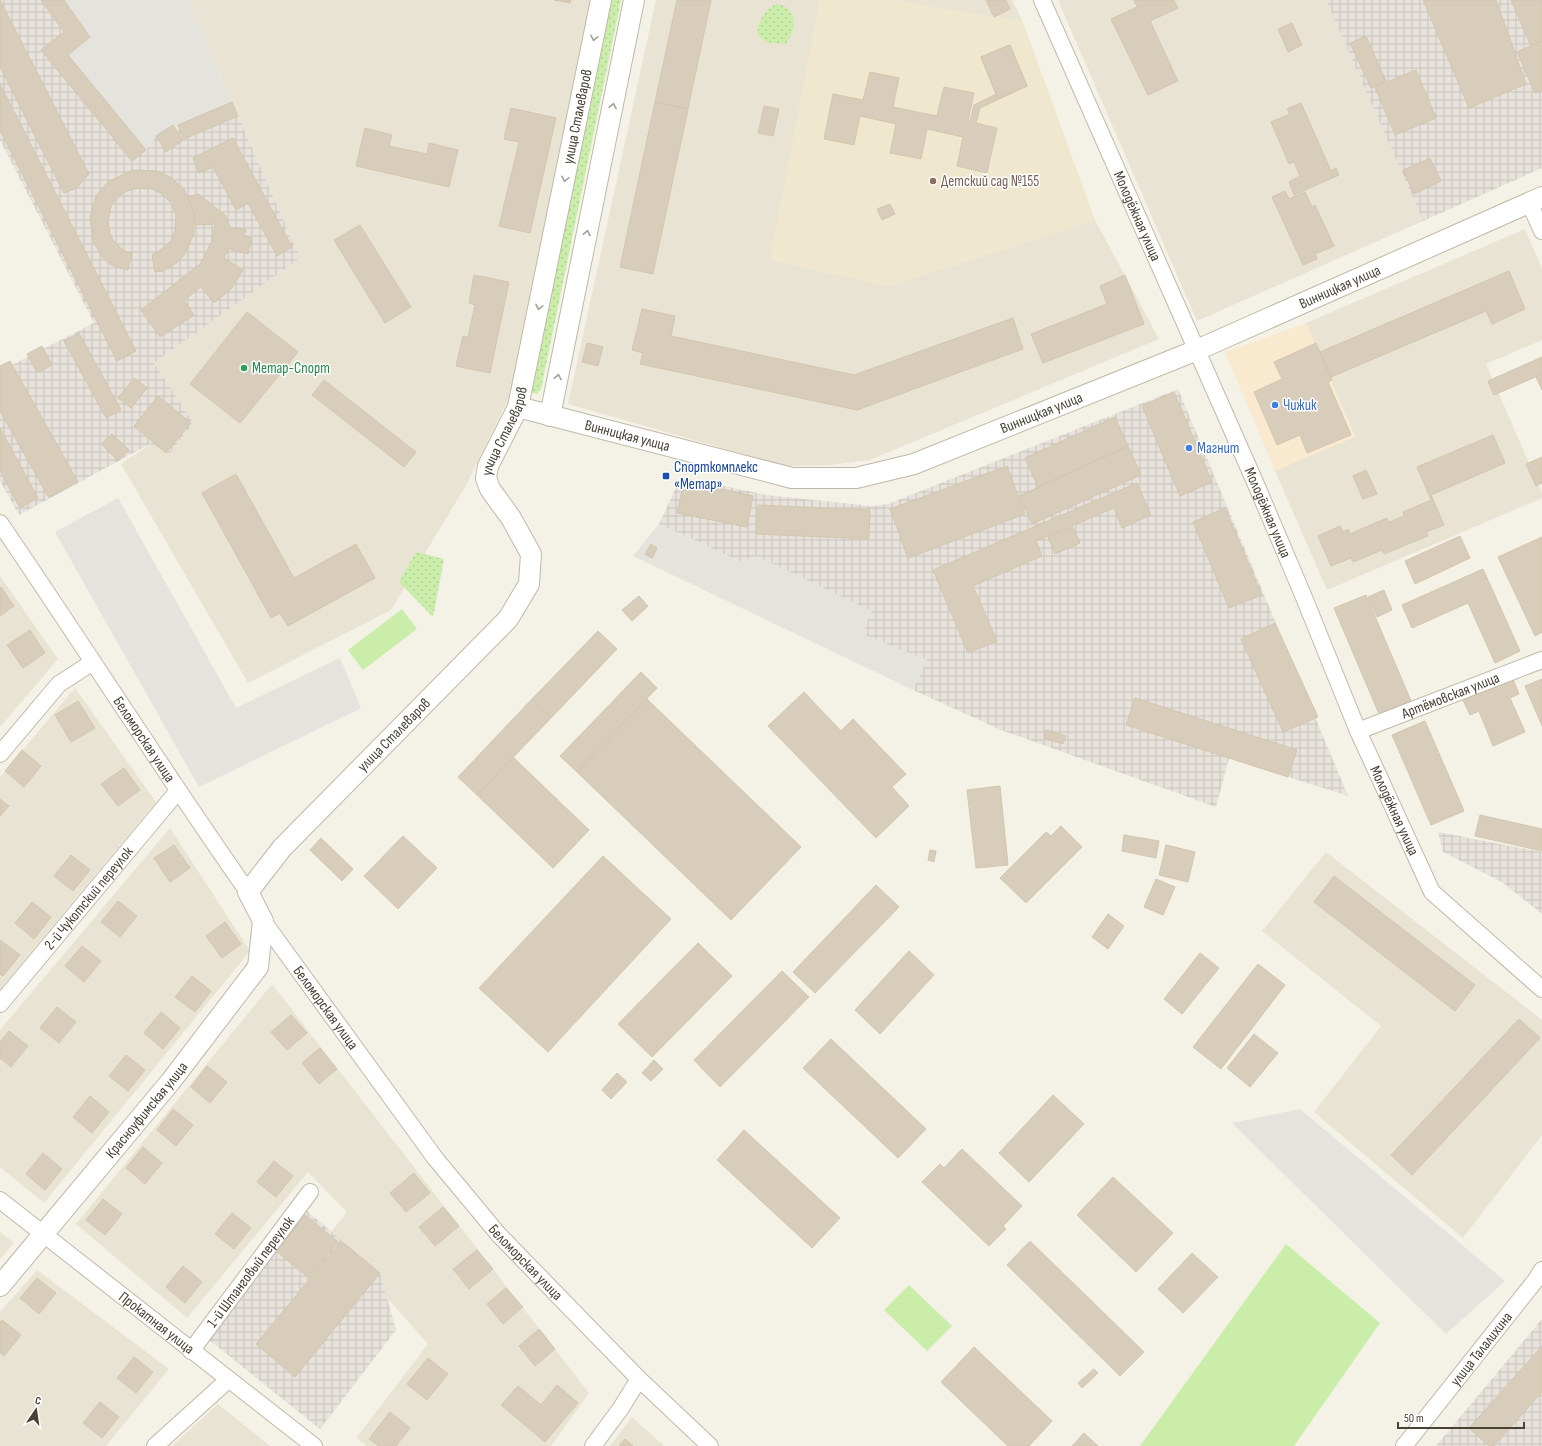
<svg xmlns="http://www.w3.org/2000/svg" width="1542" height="1446" viewBox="0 0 1542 1446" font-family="'Sofia Sans Condensed',sans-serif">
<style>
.residential{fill:#e9e3d3}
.commercial{fill:#f8e9cf}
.industrial{fill:url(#industrial-grid)}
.education{fill:#efe8ce}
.grass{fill:url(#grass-dots)}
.pitch{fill:#cbedaa}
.parking{fill:#e5e3de}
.building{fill:#d7cdba;stroke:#d3c6ac}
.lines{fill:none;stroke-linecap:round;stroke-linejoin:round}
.minor-casing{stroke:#c1b9a7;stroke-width:18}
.tertiary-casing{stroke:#c1b9a7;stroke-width:22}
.minor{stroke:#fff;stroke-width:16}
.tertiary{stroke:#fff;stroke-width:20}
.oneway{stroke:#a4a09a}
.education-dot{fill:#8d6e63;stroke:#fff;stroke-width:1.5}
.leisure-dot{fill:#2e9e5b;stroke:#fff;stroke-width:1.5}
.shop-dot{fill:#3f7fe0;stroke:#fff;stroke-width:1.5}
.transit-dot{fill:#1a4fb4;stroke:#fff;stroke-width:1.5}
.labels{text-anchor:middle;stroke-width:3;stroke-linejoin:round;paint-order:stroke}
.street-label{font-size:15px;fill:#484134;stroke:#fff}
.education-label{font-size:15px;fill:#785e54;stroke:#fff;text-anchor:start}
.leisure-label{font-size:15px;fill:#27864d;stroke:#fff;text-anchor:start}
.shop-label{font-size:15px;fill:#366cbe;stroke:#fff;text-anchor:start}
.transit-label{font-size:15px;fill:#164399;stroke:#fff;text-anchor:start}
</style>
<defs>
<pattern id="industrial-grid" width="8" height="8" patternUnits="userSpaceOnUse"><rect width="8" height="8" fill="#e7e2db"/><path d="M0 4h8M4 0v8" fill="none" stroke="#c8c3bd"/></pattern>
<pattern id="grass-dots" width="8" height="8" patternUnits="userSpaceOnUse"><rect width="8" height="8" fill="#cbedaa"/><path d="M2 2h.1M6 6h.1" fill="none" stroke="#b0cc93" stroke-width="1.8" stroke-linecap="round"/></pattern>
</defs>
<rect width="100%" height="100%" fill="#f4f1e6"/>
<!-- residential -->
<path class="residential" d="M188,0H593L515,385L465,487L391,610L248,683L121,464L150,444L154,363L300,258Z
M656,0H820L771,260L889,286L1095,220L1159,339L870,460L830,465L785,466L568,404Z
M892,0H1012L1023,22Z
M1058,0H1326L1423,221L1197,321Z
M1525,229L1542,269V340L1486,364L1542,493V498L1327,590L1275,471L1355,436L1306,323Z
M0,576L58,659L0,727Z
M75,688L156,802L0,989V777Z
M170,828L250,951L44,1203L0,1167V1030Z
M1326,852L1542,1020V1135L1463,1238L1314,1112L1381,1026L1262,931Z
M272,984L589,1393L551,1446H367L356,1438L428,1344L387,1298L380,1273L331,1232L347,1212L308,1172L187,1318L76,1224Z
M0,1232L14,1243L0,1259Z
M37,1270L169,1369L106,1446H0V1312Z
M218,1404L270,1446H172Z
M632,1417L664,1446H610Z"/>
<!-- commercial -->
<path class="commercial" d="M1306,323L1355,437L1275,471L1225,352Z"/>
<!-- industrial -->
<path class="industrial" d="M0,0H64L90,37L69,55L146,149L156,136L173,125H178L232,102L300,258L154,363L193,423L170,453L150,444L19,515L0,481V371L94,323L0,140Z
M1326,0H1542V168L1423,221Z
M1178,389L1348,796L1229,758L1216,807L1001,730L913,690L926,660L862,634L871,611L741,562L659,524L681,477L766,495L872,506L888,504Z
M1438,832L1542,852V914L1502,882L1443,852Z
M307,1211L380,1273L396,1330L320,1429L208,1339Z
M1542,1319V1446H1436Z"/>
<!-- education -->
<path class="education" d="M820,0H892L1023,22L1095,220L889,286L770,260Z"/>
<!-- grass -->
<path class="grass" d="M607,0H621L541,389L537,394L529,392Z
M776,4C798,6 798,31 785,44C779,43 769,44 763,40C749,30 766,9 776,4Z
M416,552L444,559L433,617L399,582Z"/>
<!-- pitch -->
<path class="pitch" d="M402,609L417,629L363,670L348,650Z
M1286,1244L1380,1323L1294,1446H1140Z
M909,1285L952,1326L927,1351L884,1310Z"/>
<!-- parking -->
<path class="parking" d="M64,0H188L232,102L178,125H173L156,136L146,150L68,55L90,37Z
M118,498L236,708L340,658L361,708L199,787L55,532Z
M659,524L740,562L757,556L872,611L862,634L927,660L913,690L633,556Z
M1300,1109L1505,1281L1446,1334L1232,1123Z"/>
<!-- building -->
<path class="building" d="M0,0L89,174L77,188L64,193L0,67Z
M41,0H64L90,37L68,55L146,150L132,161L41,50L64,32Z
M554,0H571L570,3Z
M677,0H711L688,109L655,102Z
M986,0H1006L1010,9L994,17Z
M1134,0H1174L1178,8L1150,21L1178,81L1148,95L1111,19L1137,7Z
M1423,0H1496L1526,84L1469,108Z
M1511,0H1542V41L1531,46Z
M1292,23L1302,45L1288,52L1278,29Z
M1366,36L1386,81L1371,88L1350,43Z
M1542,41V90L1535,93L1517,52Z
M1010,45L1027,86L980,108L976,123L997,128L987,173L957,166L963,137L927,129L921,159L890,153L896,124L860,116L854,145L824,139L833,94L863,100L870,72L899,78L893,107L937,116L944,87L974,93L968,121L970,122L974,105L996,94L981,57Z
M1010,45L1027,86L998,98L981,57Z
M1416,70L1436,118L1395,135L1375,87Z
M0,84L136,351L117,361L0,130Z
M232,102L238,116L184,139L178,125Z
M655,102L688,109L653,274L620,267Z
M1301,103L1331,171L1336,168L1339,175L1294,195L1289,182L1300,176L1294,162L1289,164L1271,122L1290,114L1287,109Z
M764,106L779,109L773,136L758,133Z
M511,108L556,118L530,233L499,226L519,142L504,139Z
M173,125L183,140L166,152L156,136Z
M365,128L392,135L389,146L427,154L429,143L458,150L449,187L356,166Z
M233,138L292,247L277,256L248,203L236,210L213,167L199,173L193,158Z
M1430,158L1441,181L1414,194L1403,170Z
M132,170L157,171L170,177L184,189L194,213V234L185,254L178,262L163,271L155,272L152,255L162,249L171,241L175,231L176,215L172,204L162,194L152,189L138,188L127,191L120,195L111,206L108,222L110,234L113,240L124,251L132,253L128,270L111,265L102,257L93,241L90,217L96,196L108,182Z
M1285,191L1289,199L1305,192L1312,207L1315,205L1334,246L1315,254L1317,259L1303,265L1272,197Z
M198,194L225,215L230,227L246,230L244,236L252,238L248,254L228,249L224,258L243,270L231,289L214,303L201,287L184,300L194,315L160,337L141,310L200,264L212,241L215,224L195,225L194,213L188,197Z
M890,204L895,214L882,220L877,209Z
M360,225L411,307L385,323L334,240Z
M1509,271L1525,309L1492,324L1486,311L1331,377L1320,352Z
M474,275L509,282L490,373L456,366L463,336L468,337L475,305L469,303Z
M1125,275L1144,324L1043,363L1031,334L1107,304L1100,286Z
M642,309L675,316L671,336L854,375L1013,318L1023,349L857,410L640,364L643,353L632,350Z
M247,312L298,352L240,423L190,384Z
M79,333L121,410L106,418L64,341Z
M587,343L603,347L598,366L582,362Z
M1316,343L1332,380L1328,382L1351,435L1307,453L1300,435L1277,445L1254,392L1282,379L1274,362Z
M42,346L52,365L37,373L27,354Z
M1542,357V374L1494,395L1488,381Z
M10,361L78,482L49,498L0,411V366Z
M1542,374V390L1536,377Z
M134,378L147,388L131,408L118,398Z
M324,380L416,452L404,467L312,395Z
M1174,392L1212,482L1180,496L1142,406Z
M158,396L191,423L166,453L134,426Z
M1115,417L1128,446L1038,487L1025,458Z
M0,428L38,498L20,508L0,471Z
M112,434L129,450L118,461L101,444Z
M1493,435L1505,463L1431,495L1444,525L1426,532L1428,536L1384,554L1382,550L1353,562L1351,558L1331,566L1318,536L1340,526L1343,532L1348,529L1350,534L1387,518L1389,522L1404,516L1403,512L1431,500L1417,467Z
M1128,446L1141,475L1032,524L1019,496Z
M1542,457V483L1536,486L1526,464Z
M1007,466L1025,514L908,558L890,509Z
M1366,470L1377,494L1363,499L1353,476Z
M236,474L294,578L356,544L375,578L288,626L280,613L271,618L202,493Z
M684,481L753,496L747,527L677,513Z
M1137,483L1151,515L1122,528L1114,508L1036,541L1042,556L973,586L997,641L968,653L933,570Z
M758,505L870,510L869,539L756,534Z
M1225,508L1262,595L1229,608L1193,522Z
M1073,527L1080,543L1055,554L1048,537Z
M1460,536L1470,558L1415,584L1405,561Z
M1542,537V632L1535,636L1498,557Z
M651,544L657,548L652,558L645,554Z
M1483,569L1520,651L1495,663L1468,603L1412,628L1402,605Z
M1,587L14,606L0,616V588Z
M1384,590L1392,610L1377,617L1368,597Z
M1366,595L1411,701L1379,714L1334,608Z
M639,596L648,606L632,621L622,610Z
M1275,623L1318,717L1283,732L1241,639Z
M30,630L45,653L23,668L7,645Z
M598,631L617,649L551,718L532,699Z
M641,672L657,688L577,772L560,756Z
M1513,679L1519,694L1510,698L1525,732L1493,746L1479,711L1470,715L1463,700Z
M1542,679V726L1525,686Z
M804,692L841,731L853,719L906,774L892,787L909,806L876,838L768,726Z
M1135,698L1297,750L1288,777L1126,725Z
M532,699L551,718L477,795L458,777Z
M647,699L801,847L731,920L577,772Z
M78,701L95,728L71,742L55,715Z
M1425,721L1464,811L1431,825L1392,735Z
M1046,730L1066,736L1063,744L1044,738Z
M22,750L41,766L24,787L5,771Z
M513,757L589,830L553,868L477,795Z
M124,768L140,790L118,806L101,784Z
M1000,786L1008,865L976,868L967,790Z
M0,799L9,806L0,816Z
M1480,815L1542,829V851L1475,836Z
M1061,826L1082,847L1026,903L1000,878L1046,832L1051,836Z
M1124,835L1159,841L1156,858L1122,851Z
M403,836L437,868L398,909L364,876Z
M321,838L353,869L342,881L310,850Z
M174,845L190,868L170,882L154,858Z
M1166,845L1195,852L1188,882L1159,875Z
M930,850L936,851L934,862L928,860Z
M71,855L90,870L73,891L54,876Z
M603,856L671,919L548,1052L479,988Z
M1334,876L1475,985L1455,1011L1314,902Z
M1156,879L1175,887L1163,915L1144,907Z
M876,885L899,907L815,993L793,972Z
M118,901L137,916L120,937L101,922Z
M32,902L51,917L34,939L15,923Z
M1108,914L1124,926L1108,949L1092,937Z
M225,922L241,944L222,958L206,936Z
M0,940L20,955L3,976L0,974Z
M698,943L732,976L652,1057L618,1024Z
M82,946L101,961L84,982L65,966Z
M909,951L934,975L880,1034L855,1010Z
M1200,953L1219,968L1182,1014L1164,999Z
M1258,964L1285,985L1221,1069L1193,1047Z
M782,971L809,997L720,1087L694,1060Z
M192,976L211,991L195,1012L175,997Z
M57,1007L76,1022L59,1043L40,1028Z
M161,1012L180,1028L163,1049L144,1033Z
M291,1015L307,1033L287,1050L271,1032Z
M1519,1019L1540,1038L1412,1175L1391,1155Z
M9,1031L28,1046L11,1067L0,1058V1042Z
M1254,1034L1278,1053L1250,1087L1227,1068Z
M831,1039L926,1129L898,1158L803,1068Z
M320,1048L337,1069L319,1084L302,1063Z
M126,1055L145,1070L128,1091L109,1076Z
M654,1060L663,1069L651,1081L642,1073Z
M207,1066L227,1082L210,1103L191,1087Z
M617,1073L627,1082L611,1099L602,1090Z
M1053,1095L1084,1124L1029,1182L999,1153Z
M90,1096L109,1112L92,1133L73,1117Z
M173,1109L193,1125L176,1146L157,1130Z
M744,1130L840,1218L812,1248L717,1160Z
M143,1147L162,1163L145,1184L126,1168Z
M962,1149L1022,1206L1003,1226L1006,1229L989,1246L922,1182L940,1164L944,1168Z
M43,1153L62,1169L45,1190L26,1174Z
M274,1161L293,1176L276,1197L257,1182Z
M414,1173L430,1193L406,1212L390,1193Z
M1113,1177L1173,1233L1136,1272L1077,1215Z
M103,1199L122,1214L105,1235L86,1220Z
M443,1207L459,1226L435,1246L419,1227Z
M232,1213L251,1228L234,1249L215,1234Z
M305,1215L338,1242L309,1278L276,1251Z
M341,1241L380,1273L295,1377L256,1344Z
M1030,1241L1144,1352L1120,1376L1007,1265Z
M477,1250L493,1269L469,1289L453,1269Z
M1192,1253L1218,1277L1183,1313L1158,1289Z
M183,1266L202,1282L185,1303L166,1287Z
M37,1278L56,1293L39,1314L20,1298Z
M506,1288L523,1307L503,1324L487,1304Z
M2,1320L21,1335L4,1356L0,1353V1322Z
M539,1329L555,1349L535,1366L519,1346Z
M1542,1346V1392L1494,1446H1489L1469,1428Z
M974,1347L1052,1421L1029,1446H1008L941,1382Z
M134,1357L153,1372L136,1393L117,1378Z
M428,1358L448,1374L427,1400L407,1384Z
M1094,1369L1098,1373L1082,1388L1078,1383Z
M557,1385L578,1403L545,1442L501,1405L518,1386L541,1405Z
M100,1402L119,1417L102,1438L83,1423Z
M390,1412L410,1428L396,1446H379L369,1439Z
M1084,1433L1098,1446H1072Z
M625,1439L633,1446H619Z"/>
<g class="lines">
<defs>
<g id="minor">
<path id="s1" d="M1042,0L1255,482L1303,595L1358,731L1432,892L1542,989"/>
<path d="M1529,202L1542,231"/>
<path id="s2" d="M0,523C84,646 163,771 248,892"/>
<path id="s3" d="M1358,731L1542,660"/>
<path d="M0,754L59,684L93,662"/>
<path id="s4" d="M263,921L435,1158L499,1235L639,1379L710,1446"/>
<path id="s5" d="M0,1004L177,792"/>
<path id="s6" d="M0,1200L314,1446"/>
<path id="s7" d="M191,1351L310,1192"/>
<path d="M155,1446L228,1380"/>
<path d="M593,1446L621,1408L639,1379"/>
<path id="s8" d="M1404,1446L1535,1281L1542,1270"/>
</g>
<g id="tertiary">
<path id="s9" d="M518,407L792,478H856L914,464L1197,350L1542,197"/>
<path d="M550,416L634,0"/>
<path id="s10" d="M0,1286L171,1081L258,967L263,921L248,892L282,848L508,619L529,584L531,554L511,518L490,489L486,478L488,466L518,407L601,0"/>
</g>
</defs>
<!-- minor casing -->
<use href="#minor" class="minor-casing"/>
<!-- tertiary casing -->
<use href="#tertiary" class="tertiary-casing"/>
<!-- minor -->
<use href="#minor" class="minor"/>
<!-- tertiary -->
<use href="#tertiary" class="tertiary"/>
</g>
<!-- one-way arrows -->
<defs><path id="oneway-chevron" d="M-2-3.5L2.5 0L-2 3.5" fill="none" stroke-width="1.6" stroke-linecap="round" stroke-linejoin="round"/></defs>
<g class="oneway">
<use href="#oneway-chevron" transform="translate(594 38) rotate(102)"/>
<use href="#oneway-chevron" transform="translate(613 106) rotate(-79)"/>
<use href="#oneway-chevron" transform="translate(565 179) rotate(102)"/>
<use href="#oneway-chevron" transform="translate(587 233) rotate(-79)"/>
<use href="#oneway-chevron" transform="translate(539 307) rotate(102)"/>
<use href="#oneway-chevron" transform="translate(558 377) rotate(-79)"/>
</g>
<!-- markers -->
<circle class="education-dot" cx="933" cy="181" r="4"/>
<circle class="leisure-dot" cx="244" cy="368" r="4"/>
<g class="shop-dot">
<circle cx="1275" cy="405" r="4"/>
<circle cx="1189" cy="448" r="4"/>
</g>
<rect class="transit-dot" x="662" y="472" width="8" height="8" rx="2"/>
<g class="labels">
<!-- street labels -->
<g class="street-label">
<text dy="5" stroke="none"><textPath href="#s10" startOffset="1401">улица Сталеваров</textPath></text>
<text dy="5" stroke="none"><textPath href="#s1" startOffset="236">Молодёжная улица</textPath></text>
<text dy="5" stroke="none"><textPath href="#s9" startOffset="868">Винницкая улица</textPath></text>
<text dy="5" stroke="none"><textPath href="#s9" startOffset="544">Винницкая улица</textPath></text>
<text dy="5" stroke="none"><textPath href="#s10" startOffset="1077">улица Сталеваров</textPath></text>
<text dy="5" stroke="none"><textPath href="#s9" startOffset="113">Винницкая улица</textPath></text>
<text dy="5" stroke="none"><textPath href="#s1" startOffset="560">Молодёжная улица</textPath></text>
<text dy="5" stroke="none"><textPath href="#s3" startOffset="99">Артёмовская улица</textPath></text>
<text dy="5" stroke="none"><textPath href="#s10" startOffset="704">улица Сталеваров</textPath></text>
<text dy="5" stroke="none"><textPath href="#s2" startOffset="260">Беломорская улица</textPath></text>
<text dy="5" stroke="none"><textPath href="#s1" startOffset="884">Молодёжная улица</textPath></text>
<text dy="5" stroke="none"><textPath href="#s5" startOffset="138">2-й Чукотский переулок</textPath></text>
<text dy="5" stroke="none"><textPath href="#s4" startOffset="107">Беломорская улица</textPath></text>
<text dy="5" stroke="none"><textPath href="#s10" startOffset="229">Красноуфимская улица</textPath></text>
<text dy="5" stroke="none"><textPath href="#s4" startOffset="431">Беломорская улица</textPath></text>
<text dy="5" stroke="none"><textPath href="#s7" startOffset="99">1-й Штанговый переулок</textPath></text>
<text dy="5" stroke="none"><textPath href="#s6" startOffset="199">Прокатная улица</textPath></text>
<text dy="5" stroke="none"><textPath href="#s8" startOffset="124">улица Талалихина</textPath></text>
</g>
<!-- education labels -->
<g class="education-label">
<text x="941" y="186">Детский сад №155</text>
</g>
<!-- leisure labels -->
<g class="leisure-label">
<text x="252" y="373">Метар-Спорт</text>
</g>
<!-- shop labels -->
<g class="shop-label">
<text x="1283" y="410">Чижик</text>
<text x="1197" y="453">Магнит</text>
</g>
<!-- transit labels -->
<g class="transit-label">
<text x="674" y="472">Спорткомплекс<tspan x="674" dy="17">«Метар»</tspan></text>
</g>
</g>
<!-- north arrow -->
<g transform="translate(36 1410) rotate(13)" stroke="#ffffff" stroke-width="3" paint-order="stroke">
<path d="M0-3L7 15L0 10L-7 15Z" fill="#484134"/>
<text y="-6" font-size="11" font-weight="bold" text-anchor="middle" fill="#484134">С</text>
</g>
<!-- scale -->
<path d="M1398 1422v6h126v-6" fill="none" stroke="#484134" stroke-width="2"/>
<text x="1404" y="1422" font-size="12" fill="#484134" stroke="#ffffff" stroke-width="3" paint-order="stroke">50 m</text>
</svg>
